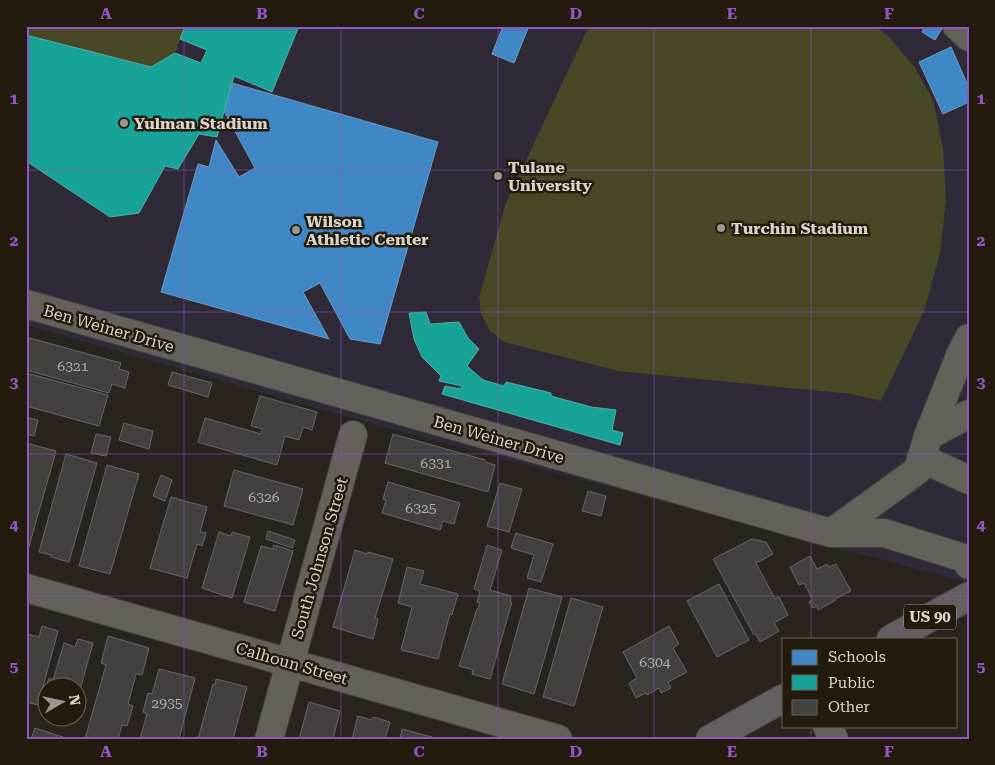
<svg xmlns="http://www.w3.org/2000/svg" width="995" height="765" viewBox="0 0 995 765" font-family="'Roboto Serif',serif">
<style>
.education{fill:#2f2a37}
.green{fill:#484827}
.schools{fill:#3f88c5;stroke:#6d9ec7}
.public{fill:#17a398;stroke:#51b1a7}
.building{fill:#434040;stroke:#6a6767}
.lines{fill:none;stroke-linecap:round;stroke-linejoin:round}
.minor-casing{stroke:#45403b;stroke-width:30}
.major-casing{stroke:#45403b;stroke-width:30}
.minor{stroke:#64605a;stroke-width:28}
.major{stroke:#645f61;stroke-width:28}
.grid{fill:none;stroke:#9256c2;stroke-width:1;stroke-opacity:0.55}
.poi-dot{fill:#9b968e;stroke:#241b0f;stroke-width:2}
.labels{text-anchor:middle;stroke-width:5;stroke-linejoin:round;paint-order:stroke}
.number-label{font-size:14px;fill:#b4aea8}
.shield{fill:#241b0f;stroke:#a39c93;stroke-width:1}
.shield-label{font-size:15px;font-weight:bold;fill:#d9d3cb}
.poi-label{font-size:16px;font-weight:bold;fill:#d9d3cb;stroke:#241b0f;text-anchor:start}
.street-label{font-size:16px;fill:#d9d3cb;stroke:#241b0f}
.neatline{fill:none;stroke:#9256c2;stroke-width:2}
.grid-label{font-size:16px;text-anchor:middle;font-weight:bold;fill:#9256c2}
</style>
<rect width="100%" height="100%" fill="#29241d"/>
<!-- education -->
<path class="education" d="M26,26H969V583L354,419L26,325Z"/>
<!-- green -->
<path class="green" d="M26,26H185L175,53L151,67L26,35Z
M589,26H875L889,37L914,66L933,100L943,148L946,201L940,254L924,311L881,401L852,394L618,371L505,342L490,331L481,314L479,297L506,203Z"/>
<!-- schools -->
<path class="schools" d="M503,26H529L514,63L492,54Z
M925,26H942L943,27L935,40L922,32Z
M951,47L969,88V102L943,114L919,62Z
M232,83L438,142L380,344L350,339L320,283L303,292L329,339L161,292L198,164L209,167L216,140L239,177L255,168L224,111Z"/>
<!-- public -->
<path class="public" d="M185,26H299L272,92L234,76L217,137L199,134L178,169L165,166L139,213L110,217L26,161V35L151,67L175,53L201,63L207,50L180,39Z
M426,312L430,324L459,322L468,338L479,349L467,366L483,380L504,386L506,382L551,393V396L591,407L616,410L612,430L623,433L620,445L442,394L445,386L461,389L462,386L439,381L441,376L422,357L414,339L409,313Z"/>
<!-- building -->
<path class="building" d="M26,337L121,363L119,369L129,372L125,388L112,384L109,393L26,370Z
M172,372L212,383L208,397L168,385Z
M26,373L108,395L99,426L26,406Z
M260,396L317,412L312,430L303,427L299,440L285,436L277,465L198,442L205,418L261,434L262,429L251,426Z
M26,417L38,420L34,436L26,434Z
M124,423L153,431L149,449L119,440Z
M96,434L111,437L106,456L91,453Z
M393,434L485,460V462L495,465L488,492L385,463Z
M26,443L56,451L28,550L26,549Z
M66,454L97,463L69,562L51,557V555L39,552Z
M107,465L139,474L110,574L79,566Z
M234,470L303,489L293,525L224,506Z
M161,475L172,480L165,501L153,496Z
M388,482L460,503L454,524L443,521L440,530L382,513L386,500L383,499Z
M500,483L522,489L509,532L487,526Z
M588,491L606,496L601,516L582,511Z
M171,497L207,507L200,532L206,533L202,546L197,544L187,578L150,568Z
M268,531L295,540L292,548L266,539Z
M219,532L231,536L232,532L250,537L232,598L202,588Z
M516,533L553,544L541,582L527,578L534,555L511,548Z
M752,539L766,542L773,554L756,563L775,599L779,597L788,615L774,623L779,631L760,642L756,634L754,635L713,559Z
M274,545L293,551L275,611L244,602L261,546L273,549Z
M487,545L502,550L490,590L511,596L510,601L512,602L490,679L472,674L473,670L459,666L477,609H478L480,603L477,602L480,591L474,589Z
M355,550L367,554L368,552L393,559L375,618L378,619L373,639L333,627Z
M810,556L817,569L827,564L829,567L836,564L851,591L835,599L836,600L818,610L817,606L813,608L809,602L813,600L804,583L799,585L790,567Z
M407,567L424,571L420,584L458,594L452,615L450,614L438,659L401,650L412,607L398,603Z
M719,584L749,640L717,657L687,601Z
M529,588L562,597L534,694L502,684Z
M571,598L603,607L574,706L543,697Z
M42,626L58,631L38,705L26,702V639L28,634L39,637Z
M669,626L679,644L673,648L687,672L668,682L671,688L661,693L659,688L647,695L646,693L636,698L629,683L637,678L623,652Z
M108,636L149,648L142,675L136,674L128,704L133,706L127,726L122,725L118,739H85L106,665L101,663Z
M78,639L93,643L78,697V688H48V693L44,692L49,678L53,680L64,643L75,647Z
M159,669L195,678L179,739H140L147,714L143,712L148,693L152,694Z
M216,679L247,687L233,739H198L213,684L215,685Z
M309,702L340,711L333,739H299Z
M358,716L372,720L373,717L390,722L385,739H352Z
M35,728L63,737L62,739H31Z
M402,729L432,737V739H400Z"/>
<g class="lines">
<defs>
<path id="minor" d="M957,26L969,37
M26,304L831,533H884L964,558L969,565
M928,436L961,353L969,338
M921,458L969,480
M831,533L918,470L928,436L969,414
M26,588L558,739
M827,726L834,739
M269,739L353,435"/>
<path id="major" d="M891,639L969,596
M710,739L784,698"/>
</defs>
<!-- minor casing -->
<use href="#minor" class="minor-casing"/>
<!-- major casing -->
<use href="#major" class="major-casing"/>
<!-- minor -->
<use href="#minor" class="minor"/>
<!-- major -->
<use href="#major" class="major"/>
</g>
<!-- grid -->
<path class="grid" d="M184,26V739M341,26V739M498,26V739M654,26V739M811,26V639M26,170H969M26,312H969M26,454H969M26,596H969M811,726V739"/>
<!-- markers -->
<g class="poi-dot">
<circle cx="124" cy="123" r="5"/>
<circle cx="498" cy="176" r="5"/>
<circle cx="721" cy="228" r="5"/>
<circle cx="296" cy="230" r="5"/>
</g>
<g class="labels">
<!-- number labels -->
<g class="number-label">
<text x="73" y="371">6321</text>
<text x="436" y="468">6331</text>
<text x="264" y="502">6326</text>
<text x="421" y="513">6325</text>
<text x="655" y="667">6304</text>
<text x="167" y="708">2935</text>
</g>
<!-- shield labels -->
<rect class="shield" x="904" y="604.5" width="52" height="25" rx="4"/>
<g class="shield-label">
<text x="930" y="622">US 90</text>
</g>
<!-- poi labels -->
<g class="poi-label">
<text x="134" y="129">Yulman Stadium</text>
<text x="508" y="173">Tulane<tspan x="508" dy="18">University</tspan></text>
<text x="306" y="227">Wilson<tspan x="306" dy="18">Athletic Center</tspan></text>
<text x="731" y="234">Turchin Stadium</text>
</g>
<!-- street labels -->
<g class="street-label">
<text transform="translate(109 328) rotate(16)" y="6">Ben Weiner Drive</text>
<text transform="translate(499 439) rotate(16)" y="6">Ben Weiner Drive</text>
<text transform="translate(319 558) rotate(-74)" y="6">South Johnson Street</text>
<text transform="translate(292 663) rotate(16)" y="6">Calhoun Street</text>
</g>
</g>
<!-- border -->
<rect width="995" height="765" fill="none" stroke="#241b0f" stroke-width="55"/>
<!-- legend -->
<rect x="782" y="638" width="175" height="90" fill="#241b0f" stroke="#6c655a"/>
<rect x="792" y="650" width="25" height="15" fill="#3f88c5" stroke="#6c655a"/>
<text x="828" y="662" font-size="15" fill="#d9d3cb">Schools</text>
<rect x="792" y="675" width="25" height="15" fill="#17a398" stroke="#6c655a"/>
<text x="828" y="688" font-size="15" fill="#d9d3cb">Public</text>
<rect x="792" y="700" width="25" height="15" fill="#434040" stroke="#6c655a"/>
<text x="828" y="712" font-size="15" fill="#d9d3cb">Other</text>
<!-- north arrow -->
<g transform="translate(62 702) rotate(81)"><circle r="24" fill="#241b0f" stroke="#6c655a"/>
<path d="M0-4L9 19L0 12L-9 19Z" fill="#9b968e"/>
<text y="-8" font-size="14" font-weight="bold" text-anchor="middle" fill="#d9d3cb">N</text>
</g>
<rect x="28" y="28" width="940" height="710" class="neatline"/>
<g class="grid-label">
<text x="106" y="19">A</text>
<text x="262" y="19">B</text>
<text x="419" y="19">C</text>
<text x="576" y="19">D</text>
<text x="732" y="19">E</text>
<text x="889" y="19">F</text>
<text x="14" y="104">1</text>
<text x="981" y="104">1</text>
<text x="14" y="246">2</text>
<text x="981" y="246">2</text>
<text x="14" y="388">3</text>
<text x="981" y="388">3</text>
<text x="14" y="530">4</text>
<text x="981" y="530">4</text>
<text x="14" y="672">5</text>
<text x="981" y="672">5</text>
<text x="106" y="757">A</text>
<text x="262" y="757">B</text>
<text x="419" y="757">C</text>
<text x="576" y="757">D</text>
<text x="732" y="757">E</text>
<text x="889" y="757">F</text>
</g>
</svg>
